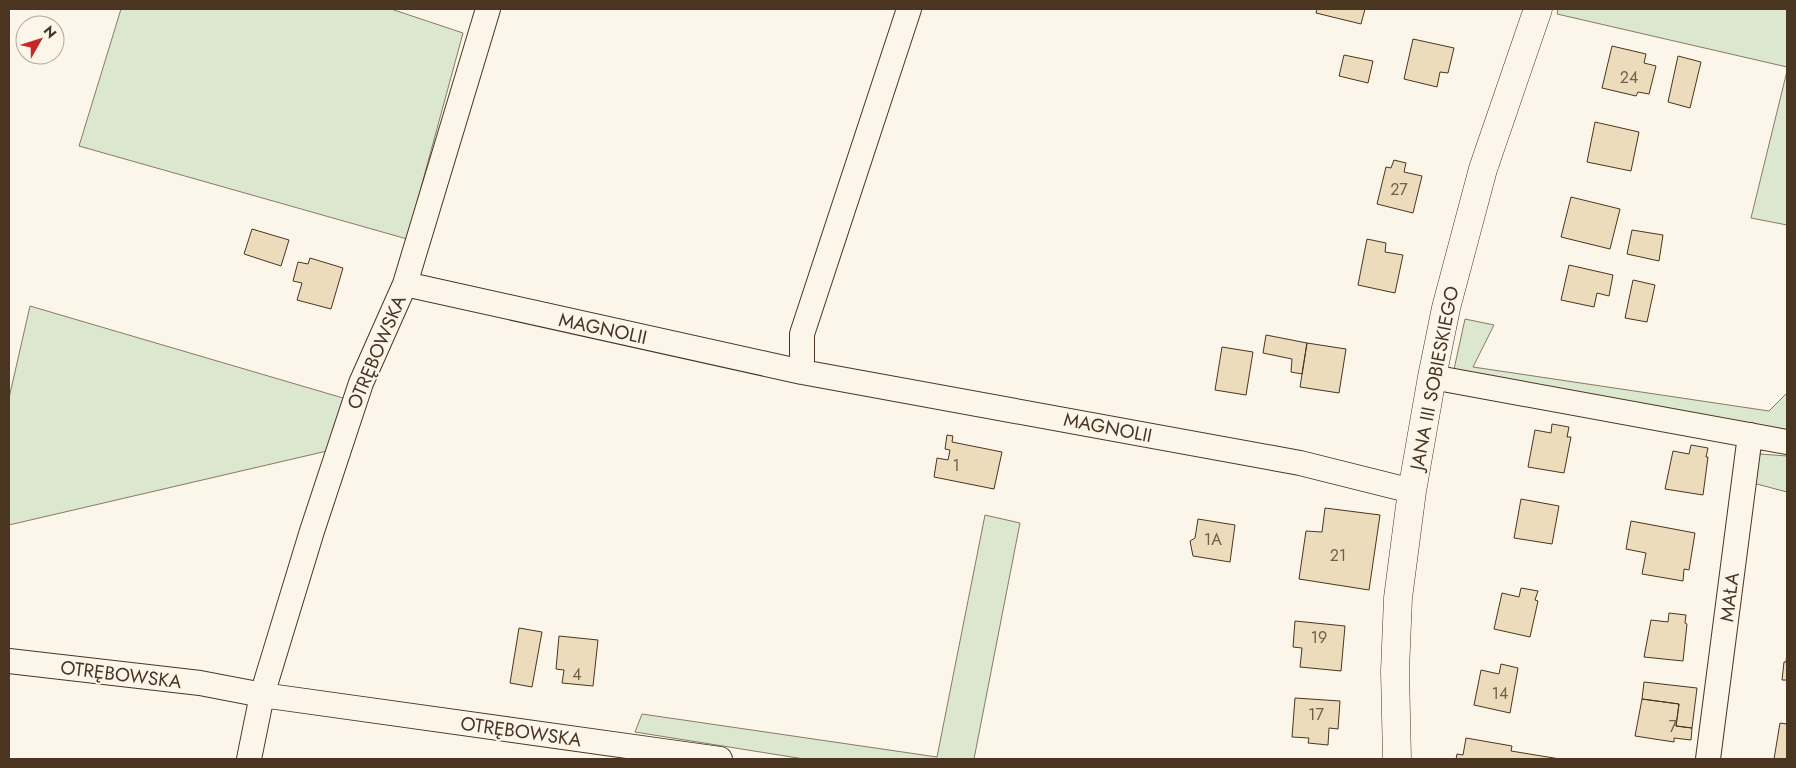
<svg xmlns="http://www.w3.org/2000/svg" width="1796" height="768" viewBox="0 0 1796 768" font-family="Jost,sans-serif">
<style>
.green{fill:#dce7d0;stroke:#887966}
.building{fill:#ecdcbc;stroke:#4a3520}
.lines{fill:none;stroke-linecap:round;stroke-linejoin:round}
.street-casing{stroke:#4a3520;stroke-width:26}
.secondary-casing{stroke:#4a3520;stroke-width:29}
.street{stroke:#fbf6e9;stroke-width:24}
.secondary{stroke:#fbf6e9;stroke-width:28}
.labels{text-anchor:middle;stroke-width:4;stroke-linejoin:round;paint-order:stroke}
.number-label{font-size:16px;fill:#725f47}
.street-label{font-size:19px;fill:#4a3520;stroke:#fbf6e9}
</style>
<rect width="100%" height="100%" fill="#fbf6e9"/>
<!-- green -->
<path class="green" d="M121,9H391L463,33L407,239L79,146Z
M1558,9H1787V67L1557,14Z
M1787,71V225L1751,218Z
M30,306L343,398L327,451L9,525V398Z
M1465,319L1494,325L1473,367L1769,411L1787,393V433L1453,374Z
M1760,454L1787,456V492L1753,483Z
M985,515L1020,523L974,759H804L635,732L642,714L937,757Z"/>
<!-- building -->
<path class="building" d="M1317,9H1365L1361,24L1316,13Z
M1413,39L1454,48L1448,73L1440,72L1437,87L1404,79Z
M1612,46L1646,54L1644,63L1656,66L1649,94L1638,92L1636,96L1602,88Z
M1344,55L1373,61L1368,83L1339,76Z
M1678,56L1701,62L1690,108L1668,102Z
M1595,122L1639,132L1631,171L1587,162Z
M1394,160L1406,163L1404,172L1422,176L1413,213L1377,204L1386,167L1391,168Z
M1571,197L1620,209L1610,249L1561,237Z
M252,229L289,240L281,266L244,254Z
M1632,230L1663,235L1659,261L1627,254Z
M1367,239L1386,243L1385,252L1403,255L1395,293L1358,285Z
M310,258L343,268L331,309L297,300L302,283L293,281L298,262L308,264Z
M1569,265L1613,275L1609,296L1597,293L1594,307L1561,300Z
M1633,280L1655,285L1647,322L1625,318Z
M1266,335L1307,343L1302,374L1291,372L1292,359L1263,353Z
M1307,343L1346,349L1339,393L1300,387Z
M1222,347L1253,352L1246,395L1215,390Z
M1552,424L1569,427L1567,437H1571L1564,473L1528,467L1535,430L1551,433Z
M947,435L953,436L952,442L1002,452L994,489L934,477L937,458L948,460L950,450L945,449Z
M1691,445L1708,448L1706,457H1708L1703,495L1665,489L1673,451L1689,454Z
M1521,499L1559,506L1552,544L1514,538Z
M1325,508L1380,515L1369,590L1299,579L1306,531L1322,532Z
M1198,519L1235,525L1230,562L1193,556L1190,541L1195,538Z
M1631,521L1695,533L1689,570L1684,569L1683,581L1642,574L1646,553L1626,549Z
M1521,588L1538,591L1535,600L1538,601L1530,637L1494,629L1502,593L1519,597Z
M1669,613L1686,615L1685,623L1687,624L1683,661L1644,657L1651,620L1668,622Z
M1295,621L1345,626L1341,671L1300,667L1302,648L1293,647Z
M519,628L542,632L532,687L510,683Z
M559,636L598,640L593,686L562,683L564,670L556,669Z
M1787,653V680H1782L1784,662H1786Z
M1501,664L1518,668L1510,713L1474,705L1481,670L1499,674Z
M1644,682L1697,688L1692,728L1676,726L1679,704L1642,699Z
M1295,698L1340,701L1338,729L1329,728L1328,745L1308,743L1309,738L1292,737Z
M1642,699L1679,704L1676,726L1692,728L1691,740L1674,738V742L1635,736Z
M1780,723L1787,724V759H1774Z
M1466,738L1512,746L1511,751L1560,759H1456L1457,754L1463,755Z"/>
<g class="lines">
<defs>
<path id="street" d="M405,284L802,372L1300,463L1412,491
M802,372V334L909,9
M1432,377L1787,442
M9,661L200,683L262,695L720,759
M249,759L262,695L312,531L361,383L405,284L488,9
M1708,759L1750,435"/>
<path id="secondary" d="M1397,759L1395,671L1398,598L1412,491L1432,377L1446,308L1483,169L1538,9"/>
</defs>
<!-- street casing -->
<use href="#street" class="street-casing"/>
<!-- secondary casing -->
<use href="#secondary" class="secondary-casing"/>
<!-- street -->
<use href="#street" class="street"/>
<!-- secondary -->
<use href="#secondary" class="secondary"/>
</g>
<g class="labels">
<!-- number labels -->
<g class="number-label">
<text x="1629" y="83">24</text>
<text x="1399" y="195">27</text>
<text x="956" y="471">1</text>
<text x="1213" y="545">1A</text>
<text x="1338" y="561">21</text>
<text x="1319" y="643">19</text>
<text x="577" y="680">4</text>
<text x="1500" y="699">14</text>
<text x="1316" y="720">17</text>
<text x="1673" y="732">7</text>
</g>
<!-- street labels -->
<g class="street-label">
<text transform="translate(603 328) rotate(12)" y="7">MAGNOLII</text>
<text transform="translate(376 352) rotate(-67)" y="7">OTRĘBOWSKA</text>
<text transform="translate(1434 378) rotate(-79)" y="7">JANA III SOBIESKIEGO</text>
<text transform="translate(1108 427) rotate(11)" y="7">MAGNOLII</text>
<text transform="translate(1729 597) rotate(-83)" y="7">MAŁA</text>
<text transform="translate(121 674) rotate(7)" y="7">OTRĘBOWSKA</text>
<text transform="translate(521 731) rotate(8)" y="7">OTRĘBOWSKA</text>
</g>
</g>
<!-- border -->
<rect width="1796" height="768" fill="none" stroke="#4a3520" stroke-width="20"/>
<!-- north arrow -->
<g transform="translate(40 40) rotate(51)"><circle r="24" fill="#fbf6e9" stroke="#b4a999"/>
<path d="M0-4L9 19L0 12L-9 19Z" fill="#c62828"/>
<text y="-8" font-size="14" font-weight="bold" text-anchor="middle" fill="#4a3520">N</text>
</g>
</svg>
